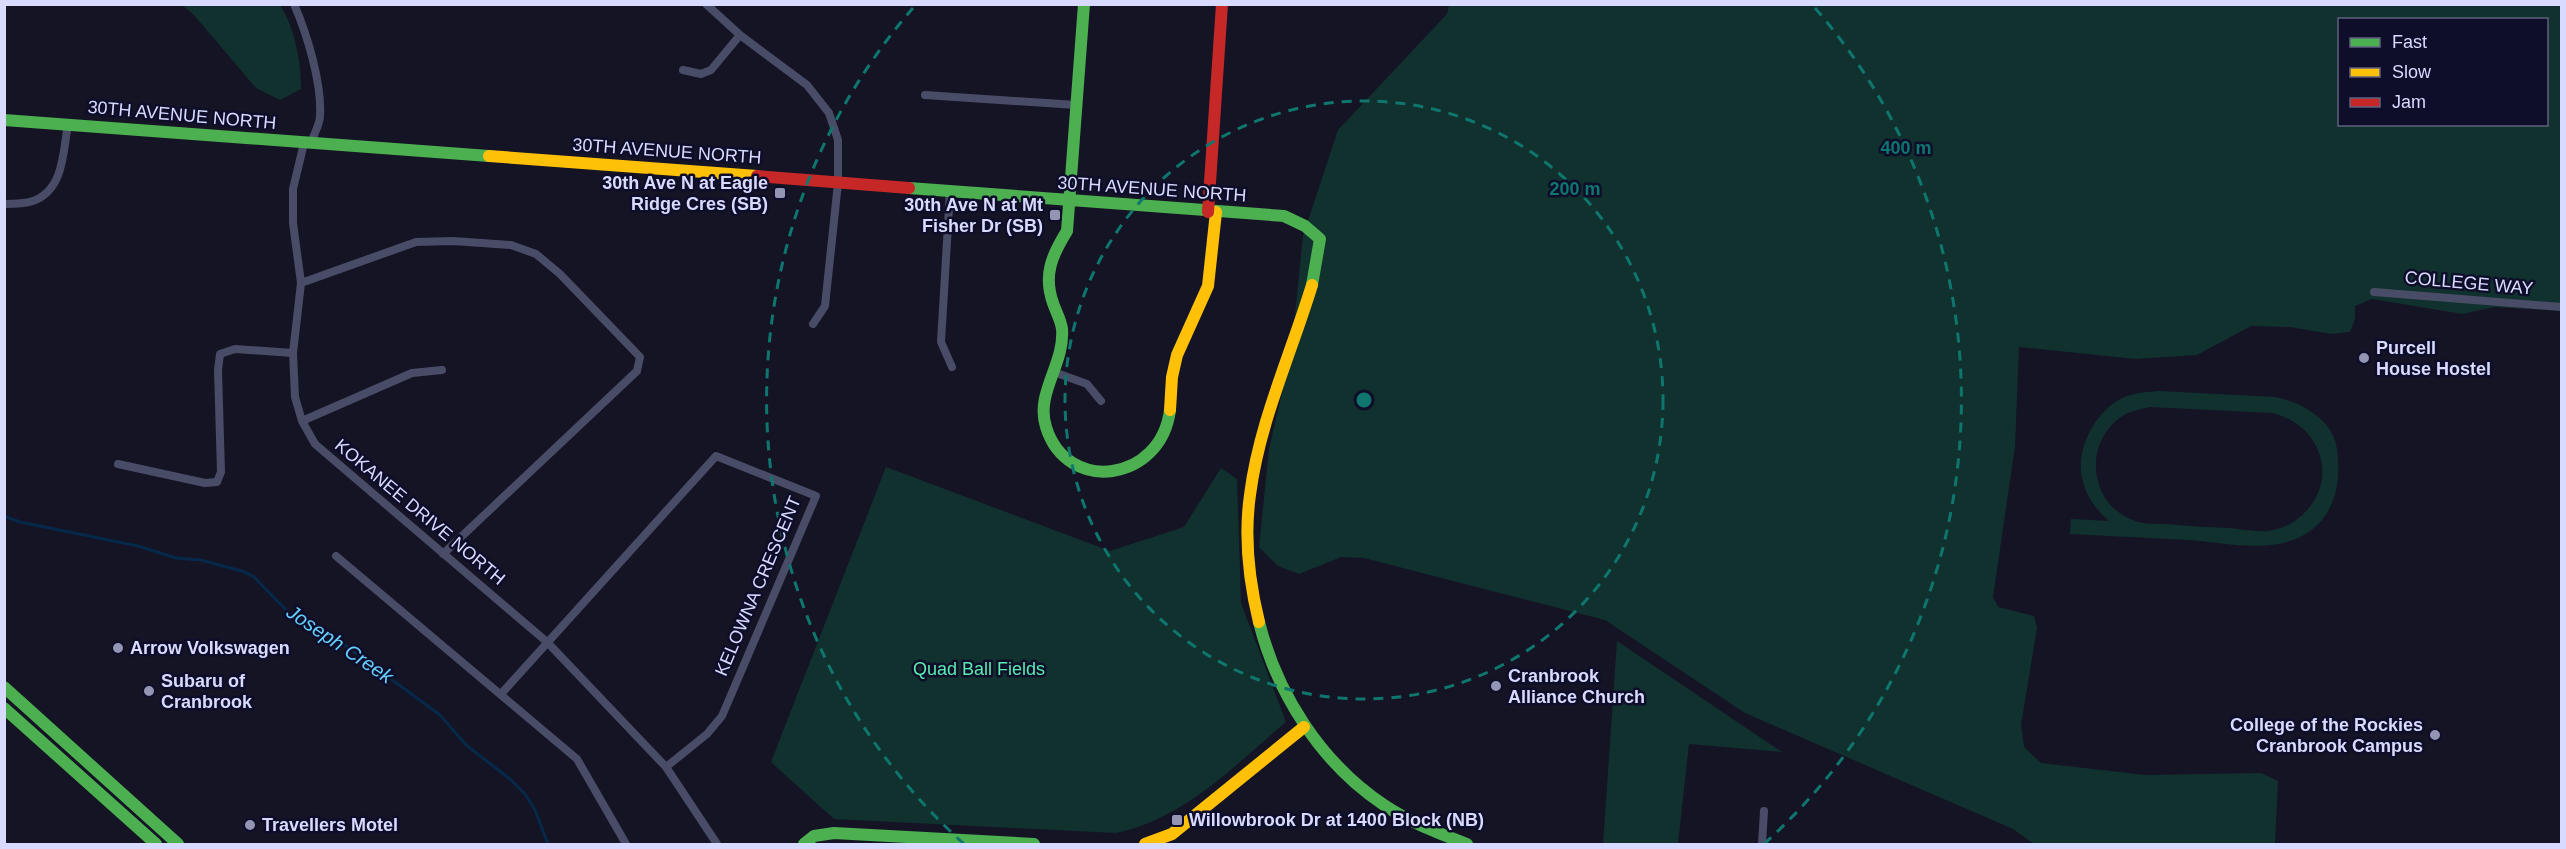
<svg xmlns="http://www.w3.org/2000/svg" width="2566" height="849" viewBox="0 0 2566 849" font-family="Helvetica,sans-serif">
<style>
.green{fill:#11312e;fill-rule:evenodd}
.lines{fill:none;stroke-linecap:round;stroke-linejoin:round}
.stream{stroke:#062949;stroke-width:3}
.street{stroke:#494c66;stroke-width:8}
.fast{stroke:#4caf50;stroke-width:12}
.slow{stroke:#ffc107;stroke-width:12}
.jam{stroke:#c62828;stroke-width:12}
.ring{fill:none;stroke:#0f766e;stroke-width:3;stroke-dasharray:10 8}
.poi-dot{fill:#9395b3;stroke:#0e0e2b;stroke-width:2}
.labels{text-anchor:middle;stroke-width:5;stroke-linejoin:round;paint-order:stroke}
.street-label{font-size:18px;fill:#d8daff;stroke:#0e0e2b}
.poi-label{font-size:18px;font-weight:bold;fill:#d8daff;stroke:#0e0e2b;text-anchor:start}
.park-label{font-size:18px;fill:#58ecae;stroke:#0e0e2b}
.water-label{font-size:20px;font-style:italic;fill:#66d1ff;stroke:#0e0e2b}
.centre{fill:#0f766e;stroke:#0e0e2b;stroke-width:3}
.ring-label{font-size:18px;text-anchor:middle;font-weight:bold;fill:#0f766e;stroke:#0e0e2b;stroke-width:5;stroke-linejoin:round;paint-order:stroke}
</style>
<rect width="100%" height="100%" fill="#141425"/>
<!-- green -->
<path class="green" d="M182,5H280C295,29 301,60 301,89L280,100L256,88L193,14Z
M1449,5H2561V311L2494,307L2463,314L2372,299L2355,306V319L2350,332L2331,334L2290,327L2251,326L2197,355L2135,359L2019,347L2015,446L1993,597L1998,607L2034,616L2037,628L2021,725L2024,747L2041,763L2145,775L2261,773L2278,781L2275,844H2034L2013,829L1745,713L1605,620L1364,558L1341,557L1299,574L1278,566L1259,547L1269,449L1291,354L1303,236L1338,130L1447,14ZM2340,20H2546V124H2340Z
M2159,391L2275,397C2301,402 2333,419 2337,449C2344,498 2325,539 2271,545C2248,548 2213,542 2189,540C2149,538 2110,536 2070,534L2071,519L2109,521C2097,511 2087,497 2083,482C2074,452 2094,412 2122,398C2134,393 2146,392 2159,391ZM2150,407L2272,413C2328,426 2342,493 2290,524C2285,527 2275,530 2269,531C2256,532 2241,529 2228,528C2207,527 2186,526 2165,524C2156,524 2146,524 2138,522C2125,518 2113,510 2105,498C2088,470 2095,433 2124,415C2131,411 2142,409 2150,407Z
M886,467L1110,551L1184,527L1221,468L1237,479L1241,603L1286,722C1234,766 1184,819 1116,833L834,819L771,762Z
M1617,641L1782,752L1689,744L1678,844H1603Z"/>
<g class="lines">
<!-- stream -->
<path class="stream" d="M4,516L20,522L138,546L176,558L201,560L245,572L254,577L291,615L338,640L440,715L466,745L510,779L525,794L535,810L548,844"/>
<!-- street -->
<path class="street" d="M294,4C307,34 322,83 320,116C320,124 314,134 311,143
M706,4L740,35L807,85L829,113L838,140V183L825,306L813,324
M683,70L701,74L711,70L740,35
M925,95L1076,105
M304,143L293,189V223L301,283L293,353L295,397L302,421L315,444L547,642L666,767L717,844
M950,191L941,342L952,367
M4,204C14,204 24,204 33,201C64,190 63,152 68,124
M301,283L416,242L453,241L511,245L536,254L560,274L640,357L637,371L443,554
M2374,292L2562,307
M1054,372L1087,384L1101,401
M302,421L412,373L442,370
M118,464L205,483L217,482L221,472L218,370L220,354L235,349L293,353
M336,556L577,759L626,844
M501,694L716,456L816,496L722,716L707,734L666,767
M1762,844L1764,811"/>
<!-- fast -->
<path class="fast" d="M1084,4L1067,231C1052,255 1043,275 1053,303C1056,312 1061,320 1062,329C1065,364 1035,393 1046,427C1067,495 1161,482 1170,410
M4,120L489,156
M909,188L1284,216L1305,226L1320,239L1312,285
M1259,622C1277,694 1321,763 1384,805C1409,822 1438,833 1467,844
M4,687L178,844
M4,708L156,844
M804,844L814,836L834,833L1034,844"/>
<!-- slow -->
<path class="slow" d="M489,156L757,176
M1170,410L1172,377L1177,355L1208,286L1216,212
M1259,622C1249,581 1244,537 1250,495C1259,423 1291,354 1312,285
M1145,844L1172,834L1304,727"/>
<!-- jam -->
<path class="jam" d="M757,176L909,188
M1208,212L1222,4"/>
</g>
<!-- distance rings -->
<g class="ring">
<circle cx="1364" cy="400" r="299"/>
<path d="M964 844A598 598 0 0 1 913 8M1815 8A598 598 0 0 1 1764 844"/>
</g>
<!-- markers -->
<g class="poi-dot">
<rect x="774" y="187" width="12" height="12" rx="3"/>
<rect x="1049" y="209" width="12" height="12" rx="3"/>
<circle cx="2364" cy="358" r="6"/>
<circle cx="118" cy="648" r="6"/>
<circle cx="1496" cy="686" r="6"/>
<circle cx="149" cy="691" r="6"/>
<circle cx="2435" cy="735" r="6"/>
<rect x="1171" y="814" width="12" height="12" rx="3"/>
<circle cx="250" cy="825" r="6"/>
</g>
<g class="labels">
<!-- street labels -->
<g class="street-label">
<text transform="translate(182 115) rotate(5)" y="6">30TH AVENUE NORTH</text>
<text transform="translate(667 151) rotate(4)" y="6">30TH AVENUE NORTH</text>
<text transform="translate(1152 189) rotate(4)" y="6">30TH AVENUE NORTH</text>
<text transform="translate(2469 283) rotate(5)" y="6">COLLEGE WAY</text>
<text transform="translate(420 512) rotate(40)" y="6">KOKANEE DRIVE NORTH</text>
<text transform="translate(758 586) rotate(-67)" y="6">KELOWNA CRESCENT</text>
</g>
<!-- poi labels -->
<g class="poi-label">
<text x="768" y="189" text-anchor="end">30th Ave N at Eagle<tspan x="768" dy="21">Ridge Cres (SB)</tspan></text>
<text x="1043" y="211" text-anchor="end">30th Ave N at Mt<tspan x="1043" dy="21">Fisher Dr (SB)</tspan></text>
<text x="2376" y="354">Purcell<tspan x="2376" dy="21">House Hostel</tspan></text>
<text x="130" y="654">Arrow Volkswagen</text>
<text x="1508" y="682">Cranbrook<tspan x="1508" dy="21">Alliance Church</tspan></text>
<text x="161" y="687">Subaru of<tspan x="161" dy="21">Cranbrook</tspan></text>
<text x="2423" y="731" text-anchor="end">College of the Rockies<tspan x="2423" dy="21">Cranbrook Campus</tspan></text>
<text x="1189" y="826">Willowbrook Dr at 1400 Block (NB)</text>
<text x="262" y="831">Travellers Motel</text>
</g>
<!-- park labels -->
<g class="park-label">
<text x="979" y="675">Quad Ball Fields</text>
</g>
<!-- water labels -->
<g class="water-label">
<text transform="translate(340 644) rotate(34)" y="7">Joseph Creek</text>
</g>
</g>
<circle cx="1364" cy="400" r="9" class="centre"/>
<g class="ring-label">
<text x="1906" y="154">400 m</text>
<text x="1575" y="195">200 m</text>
</g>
<!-- border -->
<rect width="2566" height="849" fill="none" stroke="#d8daff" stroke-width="12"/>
<!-- legend -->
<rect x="2338" y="18" width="210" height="108" fill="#0e0e2b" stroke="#5f6080" stroke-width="1.5"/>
<rect x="2350" y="38" width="30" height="9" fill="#4caf50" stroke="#5f6080" stroke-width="1.5"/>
<text x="2392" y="48" font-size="18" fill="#d8daff">Fast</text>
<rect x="2350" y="68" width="30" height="9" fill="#ffc107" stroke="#5f6080" stroke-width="1.5"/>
<text x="2392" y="78" font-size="18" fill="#d8daff">Slow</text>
<rect x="2350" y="98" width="30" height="9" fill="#c62828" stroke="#5f6080" stroke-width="1.5"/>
<text x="2392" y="108" font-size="18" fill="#d8daff">Jam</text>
</svg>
